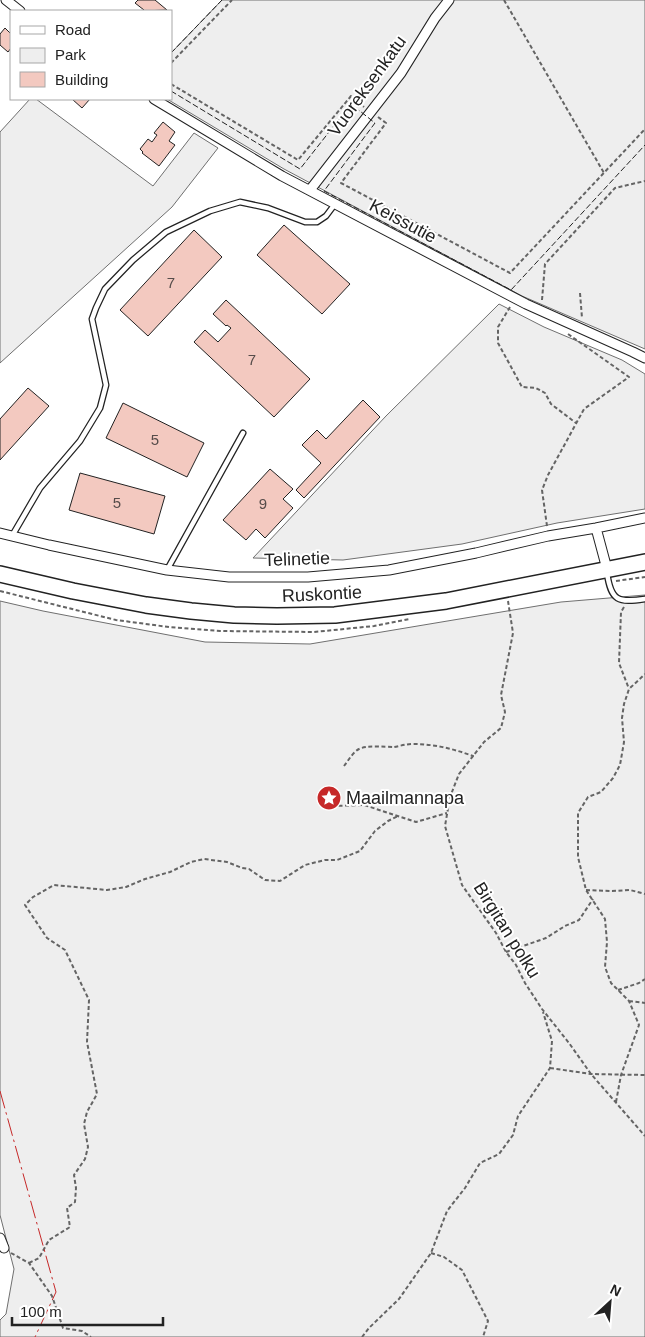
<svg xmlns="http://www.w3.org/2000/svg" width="645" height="1337" viewBox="0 0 645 1337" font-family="Arial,sans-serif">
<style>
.green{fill:#eee;stroke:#6f6f6f}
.building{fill:#f3c9c0;stroke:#222}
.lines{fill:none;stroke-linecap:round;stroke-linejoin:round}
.lane-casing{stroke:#222;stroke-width:7}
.street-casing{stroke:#222;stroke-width:11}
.primary-casing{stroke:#222;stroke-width:18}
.path{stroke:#646464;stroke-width:2;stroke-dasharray:4 2.5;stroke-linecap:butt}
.lane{stroke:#fff;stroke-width:4.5}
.street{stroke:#fff;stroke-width:9}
.primary{stroke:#fff;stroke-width:15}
.fence{stroke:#222;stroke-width:1;stroke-dasharray:6 2.5;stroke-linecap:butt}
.power{stroke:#c62828;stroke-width:1;stroke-dasharray:18 4 2.5 4;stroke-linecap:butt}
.labels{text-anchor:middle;stroke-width:4;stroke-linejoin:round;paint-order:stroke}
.number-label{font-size:15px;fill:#564c4a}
.street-label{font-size:18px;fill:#222;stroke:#fff}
.poi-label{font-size:18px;fill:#222;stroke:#fff;text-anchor:start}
</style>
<rect width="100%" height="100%" fill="#fff"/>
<!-- green -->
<path class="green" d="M222,0H645V349L522,296L284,169L167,99H171V53Z
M30,99H36L153,186L194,133L218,148L172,207L0,363V132Z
M499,304L544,327L622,360L645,374V509L557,523L462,544L343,560L253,558L386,416Z
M645,595V1337H0V1320L6,1314L14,1269L0,1215V601L43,611L205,642L310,644L561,602Z"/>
<!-- building -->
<path class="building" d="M138,0H155L167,10L142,11L144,10L135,3Z
M5,28L11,34V48L8,52L0,45V34Z
M72,99H90L82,108Z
M163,122L175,132L169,141L175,145L159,166L142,153L143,152L140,149L148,139L152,142L157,135L154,133Z
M284,225L350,284L322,314L257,255Z
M194,230L222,257L148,336L120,310Z
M226,300L310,379L274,417L194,342L205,330L218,342L231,328L227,325L226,326L213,314Z
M28,388L49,406L0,460V419Z
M363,400L380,417L304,498L296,490L321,463L302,445L317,430L326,439Z
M123,403L204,443L187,477L106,438Z
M270,469L293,489L283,499L293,508L265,538L256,529L246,540L223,520Z
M80,473L165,496L154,534L69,510Z"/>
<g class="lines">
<defs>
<path id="lane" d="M12,536L40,488L80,441L100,408L106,385L92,319L96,308L105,289L133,260L166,232L210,211L240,202L268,208L305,222H317L326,216L335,204
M167,570L243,433
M607,573C611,601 618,603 645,599"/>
<path id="street" d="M6,0L20,11
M154,99L282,176L526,304L633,352L645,358
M310,190L401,73L435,18L449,0
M596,528L607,569
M0,533L49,545L167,570L229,577H308L389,570L476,553L548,536L596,528L645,518
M0,1238L4,1248"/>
<path id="primary" d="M0,574L73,591L146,605L191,611L234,615L277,616L335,615L446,601L645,562"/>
</defs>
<!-- lane casing -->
<use href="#lane" class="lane-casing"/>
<!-- street casing -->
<use href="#street" class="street-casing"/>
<!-- primary casing -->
<use href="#primary" class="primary-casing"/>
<!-- path -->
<path class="path" d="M504,0L604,173
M171,63L232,0
M171,84L298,160L351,96L364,107
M378,117L386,123L341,183L510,273L645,129
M580,293L582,318
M542,300L545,264L615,188L645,181
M510,307L498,327V343L522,387L536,388L545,393L551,404L576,423
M547,526L542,490L548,475L584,409L629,377L568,334
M616,581L645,577
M0,591L116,620L169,627L220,631L314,632L374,626L410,619
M508,601L513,633L501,695L505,712L501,728L484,742L459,774L450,797L445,826L462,885L496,933L506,952L516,965L525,983L542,1009L569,1043L591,1074L645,1136
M624,607L621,612L619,663L629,689
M344,766C348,761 353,752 359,749C367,745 385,747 394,747C400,746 406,744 413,744C434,744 454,749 473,756L472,757
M332,806L364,805L416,822L447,813
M586,890L612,891L630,890L645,894
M506,952L546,938L565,926L579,920L593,899
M618,990L639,983L645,979
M629,1001L645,1003
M550,1068L591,1074L645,1075
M616,1102L621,1075L639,1025L629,1001L611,983L605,967L607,942L605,919L586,890L578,857V813L588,797L601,792L613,778L620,765L624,742L622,718L624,704L629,689L645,674
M11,1253L29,1263L52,1296L63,1328L82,1331L91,1337
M431,1253L444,1257L462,1270L488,1321L483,1337
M29,1263L39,1258L49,1240L70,1227L67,1208L75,1202L76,1188L74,1175L85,1159L88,1147L84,1124L87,1112L97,1094L87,1042L89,1000L65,950L47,938L25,905L33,897L54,885L107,890L126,887L145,879L170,872L191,862L204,859L227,862L242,868L249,869L265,880L280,881L305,865L325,860H337L360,851L375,831L388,821L398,816
M362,1337L369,1328L399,1299L431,1253L447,1211L465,1188L480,1163L499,1154L513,1135L518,1116L550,1068L552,1041L543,1012"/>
<!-- lane -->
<use href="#lane" class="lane"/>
<!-- street -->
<use href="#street" class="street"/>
<!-- primary -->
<use href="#primary" class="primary"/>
<!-- fence -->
<path class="fence" d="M171,53L222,0
M171,91L300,169L351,104L375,123L324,191L511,290L645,145"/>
<!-- power -->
<path class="power" d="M0,1091L56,1292L35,1337"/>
</g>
<!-- icons -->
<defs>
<symbol id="sight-disc" viewBox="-11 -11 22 22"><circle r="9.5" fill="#c62828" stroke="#fff"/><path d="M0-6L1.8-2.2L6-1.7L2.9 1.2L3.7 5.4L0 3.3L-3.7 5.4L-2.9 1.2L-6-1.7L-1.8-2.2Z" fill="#fff"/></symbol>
</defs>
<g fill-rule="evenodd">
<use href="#sight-disc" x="315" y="784" width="28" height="28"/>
</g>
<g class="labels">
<!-- number labels -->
<g class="number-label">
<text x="171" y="288">7</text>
<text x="252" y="365">7</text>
<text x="155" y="445">5</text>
<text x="117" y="508">5</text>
<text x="263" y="509">9</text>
</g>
<!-- street labels -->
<g class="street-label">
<text transform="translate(367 86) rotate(-54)" y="6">Vuoreksenkatu</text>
<text transform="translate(403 221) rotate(28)" y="6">Keissutie</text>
<text transform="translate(297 559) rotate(-2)" y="6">Telinetie</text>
<text transform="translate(322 594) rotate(-3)" y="6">Ruskontie</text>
<text transform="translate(507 930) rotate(58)" y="6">Birgitan polku</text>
</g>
<!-- poi labels -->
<g class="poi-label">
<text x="346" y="804">Maailmannapa</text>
</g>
</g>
<!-- legend -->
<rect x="10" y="10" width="162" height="90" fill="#ffffff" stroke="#a7a7a7"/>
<rect x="20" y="26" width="25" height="8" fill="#ffffff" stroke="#a7a7a7"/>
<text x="55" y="35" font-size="15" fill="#222222">Road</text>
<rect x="20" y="48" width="25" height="15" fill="#eeeeee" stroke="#a7a7a7"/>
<text x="55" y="60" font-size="15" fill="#222222">Park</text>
<rect x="20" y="72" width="25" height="15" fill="#f3c9c0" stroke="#a7a7a7"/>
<text x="55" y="85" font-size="15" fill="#222222">Building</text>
<!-- north arrow -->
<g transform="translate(610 1302) rotate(26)" stroke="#ffffff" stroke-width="4" paint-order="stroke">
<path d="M0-4L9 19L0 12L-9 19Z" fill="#222222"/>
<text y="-8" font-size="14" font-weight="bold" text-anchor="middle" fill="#222222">N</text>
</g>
<!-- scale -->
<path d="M12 1317v8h151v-8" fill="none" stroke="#222222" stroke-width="2.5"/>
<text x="20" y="1317" font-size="15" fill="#222222" stroke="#ffffff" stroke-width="4" paint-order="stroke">100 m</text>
</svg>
